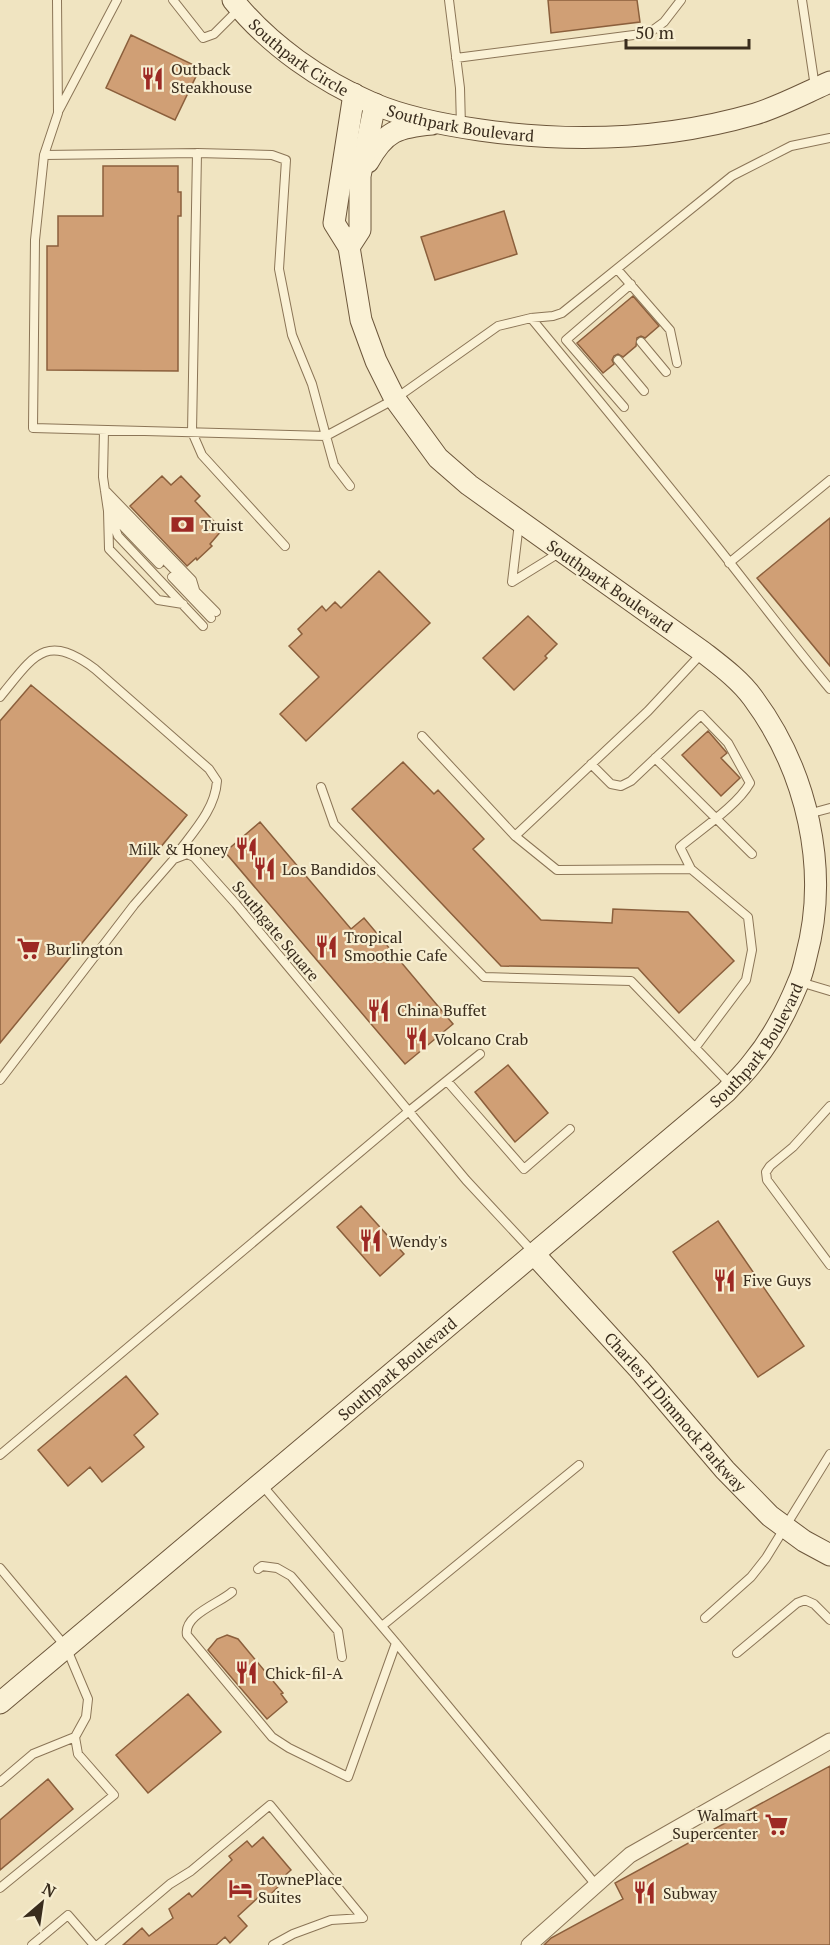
<svg xmlns="http://www.w3.org/2000/svg" width="830" height="1945" viewBox="0 0 830 1945" font-family="'PT Serif',serif">
<style>
.building{fill:#d09f75;stroke:#8b5f3c;stroke-width:1.5}
.lines{fill:none;stroke-linecap:round;stroke-linejoin:round}
.lane-casing{stroke:#8b7557;stroke-width:10}
.street-casing{stroke:#8b7557;stroke-width:17}
.secondary-casing{stroke:#6c563b;stroke-width:23}
.lane{stroke:#faf1d5;stroke-width:8}
.street{stroke:#faf1d5;stroke-width:15}
.secondary{stroke:#faf1d5;stroke-width:21}
.labels{text-anchor:middle;stroke-width:4.5;stroke-linejoin:round;paint-order:stroke}
.street-label{font-size:16px;fill:#392c1d;stroke:#f7eed1}
.poi-label{font-size:16px;fill:#392c1d;stroke:#f7eed1;text-anchor:start}
</style>
<rect width="100%" height="100%" fill="#f0e4c1"/>
<!-- building -->
<path class="building" d="M548,0H637L640,22L551,33Z
M131,35L200,68L175,120L106,88Z
M103,166H178V192H181V216H178V371L47,370V246H58V216H103Z
M504,211L517,254L435,280L421,237Z
M633,296L659,326L645,338L641,336L637,338L636,346L623,357L618,354L614,356L612,360L614,364L603,373L577,343Z
M162,476L171,485L181,476L200,496L195,501L222,530L210,544L212,546L197,560L196,558L187,566L130,506Z
M830,518V666L757,578Z
M379,571L430,623L306,741L280,714L319,677L289,646L302,634L298,629L322,606L326,611L335,602L341,608Z
M528,616L557,644L545,656L547,658L514,690L483,658Z
M31,685L187,815L0,1043V721Z
M708,731L727,753L721,758L740,778L721,796L682,755Z
M403,762L434,794L438,790L484,839L473,849L541,920L612,923L613,909L688,912L734,961L679,1013L638,968L501,966L352,809Z
M260,822L351,929L364,918L453,1024L405,1064L225,852Z
M508,1065L548,1113L515,1142L475,1092Z
M361,1206L404,1254L380,1276L337,1227Z
M718,1221L804,1346L758,1377L673,1252Z
M126,1376L158,1414L134,1435L144,1447L102,1482L90,1467L68,1486L38,1450Z
M227,1635L238,1639L283,1693L281,1694L287,1702L267,1719L208,1650L217,1639Z
M188,1694L221,1732L148,1793L116,1755Z
M830,1766V1945H544L551,1938L623,1899L615,1883Z
M48,1779L73,1809L0,1870V1820Z
M263,1837L291,1870L281,1879L283,1882L267,1898L263,1893L238,1916L247,1926L230,1943L225,1937L216,1945H123L142,1928L149,1936L173,1918L169,1909L189,1893L192,1897L232,1860L229,1856L247,1841L252,1847Z"/>
<g class="lines">
<defs>
<path id="lane" d="M173,0L203,38L214,34L238,10
M449,0L460,88L461,127
M802,0L815,87
M456,58L649,33L664,22L681,0
M59,110L117,0
M197,153L192,432L202,455L285,546
M44,155L197,153L272,155L286,160L279,269L292,335L312,384L326,436L33,428L35,240L44,155L58,113L57,0
M617,269L670,330L677,363
M531,318C593,393 655,469 716,545C754,593 791,642 830,689
M641,342L666,372
M618,360L644,391
M624,407L566,340L631,284
M104,430L103,477L108,511L109,549L158,600L183,604
M350,486L334,465L326,436L395,399L498,326L531,318L553,316L562,313L732,176L791,146L830,138
M105,490L192,580L195,590
M107,502L216,612
M111,514L159,564
M110,515L118,536L203,626
M519,523L512,582L559,553
M729,563L830,480
M172,577L211,618
M0,697C33,657 45,631 95,669L209,769L217,781C215,811 191,834 174,858
M422,736L515,836L557,870L691,869L748,917L752,950L746,980L695,1048
M655,758L752,854
M591,764L611,784L621,786L631,781L701,715L728,743L750,783C737,806 700,830 680,847L691,869
M321,787L334,824L484,977L631,981L731,1085
M808,814L830,808
M515,836L648,711L702,653
M800,982L830,991
M0,1080L134,905L174,859L187,854L194,857L236,904L466,1180L533,1252
M447,1081L524,1169L570,1129
M830,1106L793,1147L770,1166L766,1172L767,1180L830,1265
M0,1455L409,1111L480,1054
M262,1485L396,1643L596,1885
M0,1568L66,1647L88,1699L86,1717L75,1737L78,1754L114,1795L0,1888
M258,1569L262,1566L277,1568L291,1576L338,1631L342,1657
M232,1592C220,1603 183,1615 187,1635L272,1737L289,1748L348,1777L396,1643
M705,1618L751,1577L766,1558L830,1454
M382,1626L579,1465
M737,1653L797,1603L805,1600L814,1604L830,1620
M0,1782L33,1754L75,1737
M32,1945L68,1915L94,1945
M98,1945L170,1884L191,1871L270,1805L363,1918L331,1920L293,1934L273,1945"/>
<path id="street" d="M529,1945L630,1855L830,1741"/>
<g id="secondary">
<path id="s1" d="M233,0C269,45 321,81 374,104C407,118 445,125 480,130C572,143 665,140 755,114C781,106 805,93 830,82"/>
<path d="M368,162C385,131 398,127 432,124"/>
<path d="M349,247L360,230V176L375,104"/>
<path id="s2" d="M534,1254L639,1369L725,1470L770,1516L804,1541L830,1555"/>
<path id="s3" d="M0,1703L726,1092C735,1082 745,1073 753,1062C772,1039 787,1010 798,983C802,975 804,966 806,957C830,869 807,771 753,698C740,680 721,666 703,652L469,485L438,458L395,399L376,361L361,320L349,247L334,223L354,94"/>
</g>
</defs>
<!-- lane casing -->
<use href="#lane" class="lane-casing"/>
<!-- street casing -->
<use href="#street" class="street-casing"/>
<!-- secondary casing -->
<use href="#secondary" class="secondary-casing"/>
<!-- lane -->
<use href="#lane" class="lane"/>
<!-- street -->
<use href="#street" class="street"/>
<!-- secondary -->
<use href="#secondary" class="secondary"/>
</g>
<!-- icons -->
<defs>
<symbol id="restaurant-bare" viewBox="-9 -9 18 18"><path d="M-5-6h1v4h1v-4h1v4h1v-4h1v5L-1.5 .5V6h-2V.5L-5-1ZM5-6V6H3V1.5H1.5Q1.5-4 5-6Z" fill="#9d2924" stroke="#f7eed1" stroke-width="2.5" paint-order="stroke"/></symbol>
<symbol id="bank-bare" viewBox="-9 -9 18 18"><path d="M-6-4H6V4H-6ZM0-2.3a2.3 2.3 0 1 0 0 4.6a2.3 2.3 0 1 0 0-4.6Z" fill="#9d2924" stroke="#f7eed1" stroke-width="2.5" paint-order="stroke"/></symbol>
<symbol id="supermarket-bare" viewBox="-9 -9 18 18"><path d="M-6-5.5h2.5l.6 2H6L4.5 2H-2.5L-4.4-4H-6ZM-1.5 3.2a1.3 1.3 0 1 0 .1 0ZM3 3.2a1.3 1.3 0 1 0 .1 0Z" fill="#9d2924" stroke="#f7eed1" stroke-width="2.5" paint-order="stroke"/></symbol>
<symbol id="hotel-bare" viewBox="-9 -9 18 18"><path d="M-6-4.5h1.5V1H6V5H4.5V3h-9V5H-6ZM-4 0a1.8 1.8 0 1 1 3.6 0ZM.5 0V-2.5h3Q6-2.5 6 0Z" fill="#9d2924" stroke="#f7eed1" stroke-width="2.5" paint-order="stroke"/></symbol>
</defs>
<g fill-rule="evenodd">
<use href="#restaurant-bare" x="136" y="62" width="33" height="33"/>
<use href="#bank-bare" x="166" y="508" width="33" height="33"/>
<use href="#restaurant-bare" x="230" y="832" width="33" height="33"/>
<use href="#restaurant-bare" x="248" y="852" width="33" height="33"/>
<use href="#restaurant-bare" x="310" y="930" width="33" height="33"/>
<use href="#supermarket-bare" x="12" y="932" width="33" height="33"/>
<use href="#restaurant-bare" x="362" y="994" width="33" height="33"/>
<use href="#restaurant-bare" x="400" y="1022" width="33" height="33"/>
<use href="#restaurant-bare" x="354" y="1224" width="33" height="33"/>
<use href="#restaurant-bare" x="708" y="1264" width="33" height="33"/>
<use href="#restaurant-bare" x="230" y="1656" width="33" height="33"/>
<use href="#supermarket-bare" x="760" y="1808" width="33" height="33"/>
<use href="#hotel-bare" x="224" y="1872" width="33" height="33"/>
<use href="#restaurant-bare" x="628" y="1876" width="33" height="33"/>
</g>
<g class="labels">
<!-- street labels -->
<g class="street-label">
<text dy="6" stroke="none"><textPath href="#s1" startOffset="88">Southpark Circle</textPath></text>
<text dy="6" stroke="none"><textPath href="#s1" startOffset="266">Southpark Boulevard</textPath></text>
<text transform="translate(610 586) rotate(35)" y="6">Southpark Boulevard</text>
<text transform="translate(276 931) rotate(50)" y="6">Southgate Square</text>
<text dy="6" stroke="none"><textPath href="#s3" startOffset="1005">Southpark Boulevard</textPath></text>
<text dy="6" stroke="none"><textPath href="#s3" startOffset="519">Southpark Boulevard</textPath></text>
<text dy="6" stroke="none"><textPath href="#s2" startOffset="212">Charles H Dimmock Parkway</textPath></text>
</g>
<!-- poi labels -->
<g class="poi-label">
<text x="171" y="75">Outback<tspan x="171" dy="18">Steakhouse</tspan></text>
<text x="201" y="531">Truist</text>
<text x="228" y="855" text-anchor="end">Milk &amp; Honey</text>
<text x="282" y="875">Los Bandidos</text>
<text x="344" y="943">Tropical<tspan x="344" dy="18">Smoothie Cafe</tspan></text>
<text x="46" y="955">Burlington</text>
<text x="397" y="1016">China Buffet</text>
<text x="434" y="1045">Volcano Crab</text>
<text x="389" y="1247">Wendy's</text>
<text x="743" y="1286">Five Guys</text>
<text x="265" y="1679">Chick-fil-A</text>
<text x="758" y="1821" text-anchor="end">Walmart<tspan x="758" dy="18">Supercenter</tspan></text>
<text x="258" y="1885">TownePlace<tspan x="258" dy="18">Suites</tspan></text>
<text x="663" y="1899">Subway</text>
</g>
</g>
<!-- north arrow -->
<g transform="translate(42 1903) rotate(29)" stroke="#f7eed1" stroke-width="4.5" paint-order="stroke">
<path d="M0-4.5L10 22L0 15L-10 22Z" fill="#392c1d"/>
<text y="-9" font-size="16" font-weight="bold" text-anchor="middle" fill="#392c1d">N</text>
</g>
<!-- scale -->
<path d="M626 39v9h123v-9" fill="none" stroke="#392c1d" stroke-width="3"/>
<text x="635" y="39" font-size="18" fill="#392c1d" stroke="#f7eed1" stroke-width="4.5" paint-order="stroke">50 m</text>
</svg>
